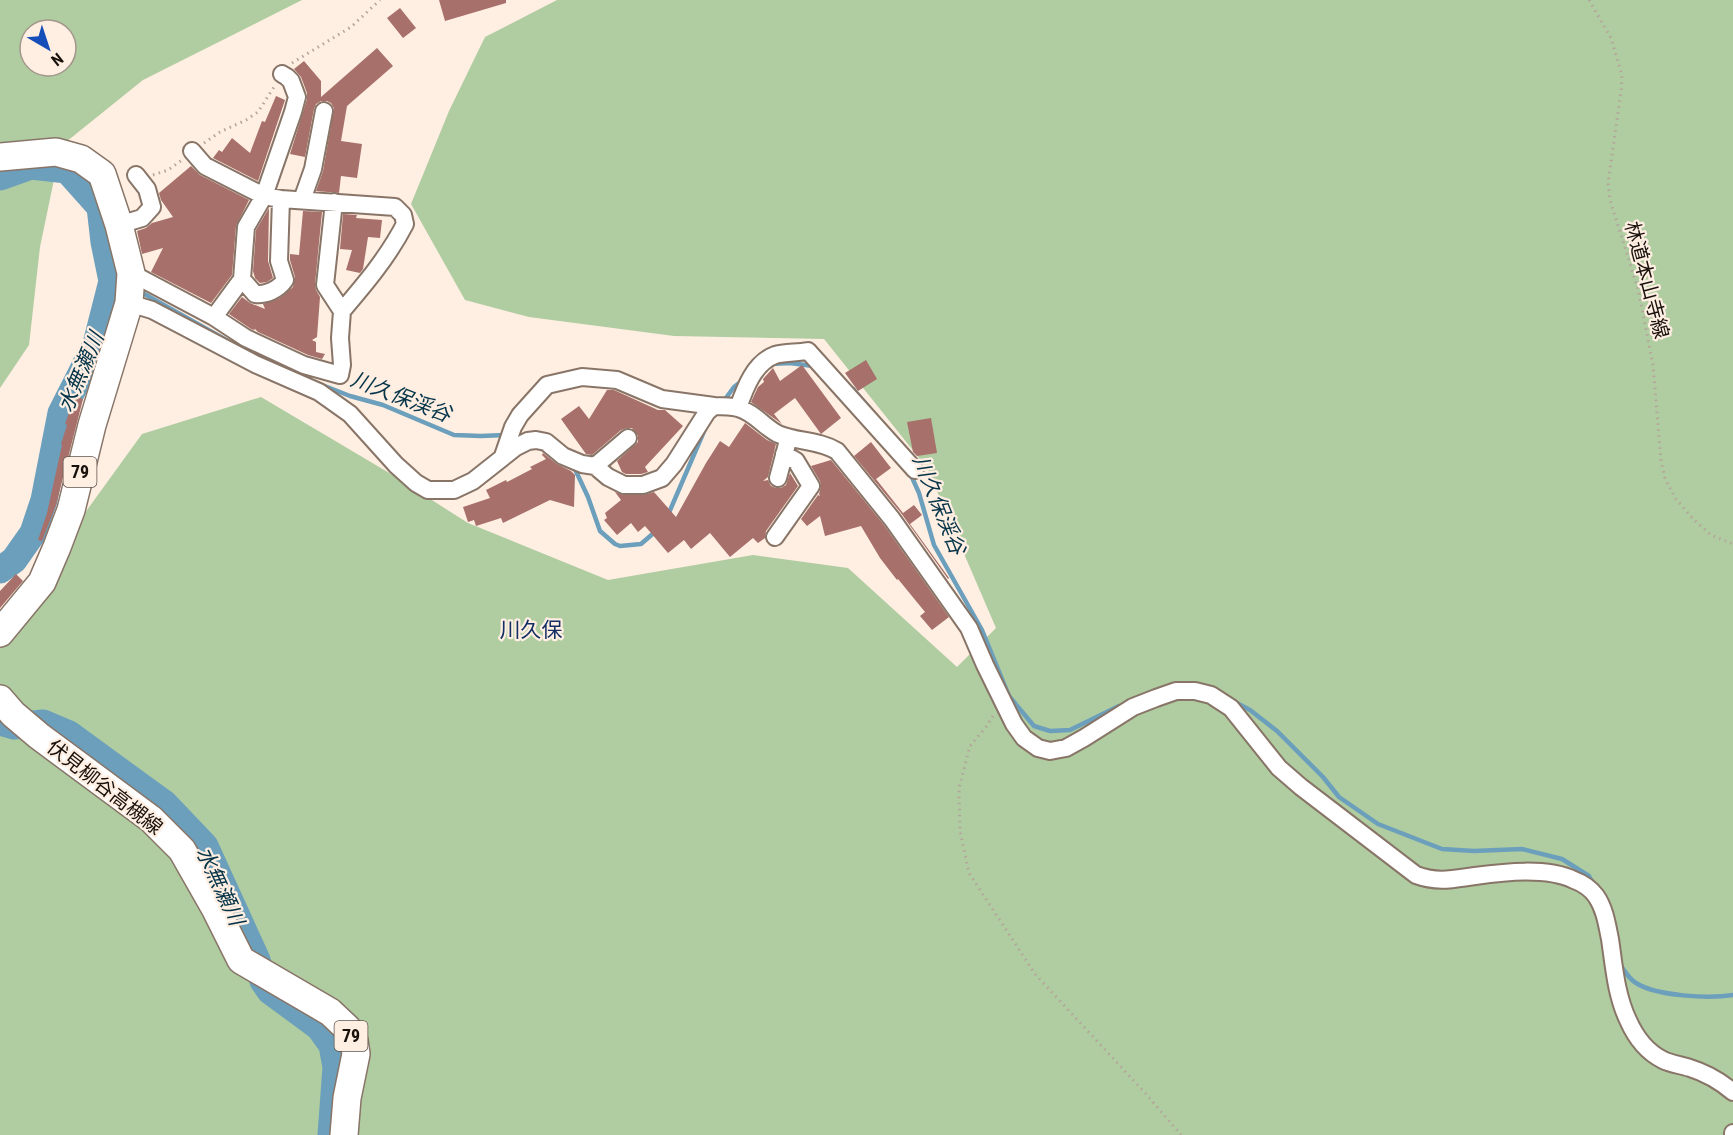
<svg xmlns="http://www.w3.org/2000/svg" width="1733" height="1135" viewBox="0 0 1733 1135" font-family="'Roboto Condensed','Noto Sans JP',sans-serif">
<style>
.green{fill:#b0cca1;fill-rule:evenodd}
.lines{fill:none;stroke-linecap:round;stroke-linejoin:round}
.stream{stroke:#6b9fbc;stroke-width:4.5}
.river{stroke:#6b9fbc;stroke-width:27}
.building{fill:#a7706b}
.street-casing{stroke:#887568;stroke-width:20}
.primary-casing{stroke:#887568;stroke-width:30}
.path{stroke:#b3a59c;stroke-width:3;stroke-dasharray:1.5 4.5;stroke-linecap:butt}
.street{stroke:#fff;stroke-width:16}
.primary{stroke:#fff;stroke-width:27}
.labels{text-anchor:middle;stroke-width:4.5;stroke-linejoin:round;paint-order:stroke}
.shield{fill:#ffeee2;stroke:#5d534c;stroke-width:1.5}
.shield-label{font-size:18px;font-weight:bold;fill:#18110c}
.street-label{font-size:20px;fill:#18110c;stroke:#ffeee2}
.water-label{font-size:21px;font-style:italic;fill:#053449;stroke:#ffeee2}
.neighbourhood-label{font-size:21px;fill:#122e63;stroke:#ffeee2}
</style>
<rect width="100%" height="100%" fill="#ffeee2"/>
<!-- green -->
<path class="green" d="M0,0H302L143,80L61,146L40,247L29,345L0,388ZM30,30H66V66H30Z
M557,0H1733V1135H0V639L87,510L142,434L261,397L391,474L468,523L608,580L753,555L848,568L957,667L996,628L927,468L824,339L674,336L529,317L465,300L411,204L449,111L485,37Z"/>
<g class="lines">
<!-- stream -->
<path class="stream" d="M139,291L228,341
M771,364L790,363L813,366
M317,383L350,396L383,405L454,435L481,436L505,435
M853,389L873,412
M723,402L734,387L743,380
M574,467L588,497L600,531L615,544L620,546L641,544L656,531
M910,473L919,493L934,545L982,630L1009,696L1034,726L1050,731L1070,730L1119,706
M668,515L705,429
M1233,701L1250,710L1277,731L1323,777L1339,797L1378,824L1442,849L1474,851L1522,849L1562,859L1589,876L1594,885
M1620,965C1625,971 1629,979 1636,983C1656,996 1709,999 1733,995"/>
<!-- river -->
<path class="river" d="M0,177L31,166L67,170L100,207L104,242L112,281L96,344L61,413L44,500L33,533L14,560L0,570
M0,722L14,726L43,723L69,734L165,804L205,846L257,960L263,981L270,991L319,1027L332,1045L336,1067L331,1135"/>
</g>
<!-- building -->
<path class="building" d="M439,0H506V3L445,21Z
M400,8L416,28L403,38L387,18Z
M377,48L393,66L347,106L341,141L362,144L357,178L341,176L339,193L316,191L323,171L334,108L331,103L327,101H321L316,104L314,109L305,157L290,154L307,99V93L301,77L294,69L304,61L321,81V97Z
M276,96L285,100L258,181L213,158L219,150L222,152L232,138L250,153L262,121L265,122Z
M191,166L200,175L249,200L236,226L232,275L211,303L151,272L163,248L142,254L137,231L146,228L152,223L173,217L161,200L159,193Z
M269,208L268,261L273,278L267,282L260,283L255,278L253,271L256,230Z
M303,211L322,212L315,284L316,290L320,297L317,337L312,340L316,342V352L325,354L322,359L308,355L258,332L255,329L254,330L251,329L229,314L242,297L250,303L265,309L263,304L280,298L293,287L295,277L290,260V254L299,255Z
M343,214L357,215L356,218L382,220L380,238L368,237L363,269L360,273L346,270L352,250L340,249Z
M866,360L877,379L858,391L845,373Z
M802,365L841,418L821,434L795,398L774,414L782,424L751,402L758,387L764,382L763,379L773,368L780,381Z
M607,390H614L658,410H665L683,426L645,467L648,472L641,474H626L622,472L617,461L638,442V436L632,428H627L621,430L592,455L586,454L561,419L579,406L589,419Z
M75,396L83,399L56,505L42,541L38,540L47,513L62,445L61,444L67,425L65,424Z
M931,418L937,453L917,456L913,452L907,422Z
M745,423L767,440L776,444L768,477L763,481L768,480L771,486L776,488H781L786,485L790,473L798,486L766,531L765,538L758,543L753,538L730,557L710,533L691,549L684,540L668,553L645,526L638,532L631,523L617,535L604,520L607,518L605,513L621,500L615,492L624,495H643L654,492L676,517L706,463L720,441L729,447Z
M871,442L891,468L876,479L903,513L914,505L922,515L910,524L949,578L948,579L901,513L854,456Z
M543,453L557,464L571,471L575,475L574,507L550,500L503,523L501,518L476,526L474,520L468,522L463,507L490,498L486,490L506,480L507,482L532,469L530,467L546,459L542,455Z
M831,460L884,525L949,617L932,630L920,616L925,612L898,579L897,580L880,558L861,526L825,536L820,516L807,526L801,519L818,495L820,496L819,494L821,486L820,481L811,466Z
M16,574L23,581L0,608V591Z"/>
<g class="lines">
<defs>
<path id="street" d="M192,151L205,166L264,196L281,199L395,207L403,215L405,224C388,257 365,284 342,311
M302,200L313,169L324,111
M119,225L142,218L152,207L147,189L136,175
M131,273L214,317L246,338L304,365L340,375L342,365L340,338L342,311L325,285L334,202
M242,279L255,294C266,295 278,290 285,280L279,261L281,199
M129,303L152,310L255,364L319,392L350,414L396,465L416,483L428,490H454L473,481L516,447L528,441L536,440L546,442L563,456L582,464L595,466L608,477L624,485H643L662,478L674,464L707,412L714,406C722,406 731,406 738,408C754,412 764,427 778,434C797,442 819,440 837,451L892,519L969,628L985,665L1014,724L1024,738L1038,748L1050,751L1066,748L1084,738L1133,707L1156,698L1176,691H1195L1211,695L1231,708L1279,768L1301,787L1416,875C1438,883 1453,879 1475,876C1504,872 1547,867 1574,880C1582,883 1591,889 1596,896C1605,909 1607,925 1610,939C1614,966 1616,995 1628,1020C1635,1036 1647,1052 1663,1060C1671,1064 1681,1065 1690,1068C1706,1073 1720,1081 1733,1092
M214,317L242,279L246,227L264,196L293,112L297,97L291,81L287,77L282,74
M738,408C745,388 754,363 775,355C784,352 797,353 808,351L915,470
M503,456L513,427L520,415L547,385L582,377L617,380L662,399L714,406
M595,466L628,438
M778,478L787,444
M775,537L811,486L796,461L784,454
M1733,1135V1133"/>
<path id="primary" d="M0,157L56,152L81,159L102,174L119,225L131,273L129,303L92,425L71,510L57,547L42,582L0,633
M0,699L13,714L39,736L151,819L182,850L215,908L241,960L330,1012L347,1028L354,1041L356,1054L347,1098L344,1135"/>
</defs>
<!-- street casing -->
<use href="#street" class="street-casing"/>
<!-- primary casing -->
<use href="#primary" class="primary-casing"/>
<!-- path -->
<path class="path" d="M1589,0L1611,38L1622,76L1621,92L1608,183L1610,200L1638,289L1653,365L1661,461L1665,478L1675,498L1694,520L1711,535L1733,544
M292,63L351,27L380,0
M204,143L220,132L246,120L258,112L274,87
M153,175L168,170L182,160
M993,716L986,727L970,746L959,788L960,831L969,873L1035,974L1147,1095L1181,1135"/>
<!-- street -->
<use href="#street" class="street"/>
<!-- primary -->
<use href="#primary" class="primary"/>
</g>
<g class="labels">
<!-- shield labels -->
<g class="shield">
<rect x="63.5" y="457" width="33" height="30" rx="4.5"/>
<rect x="334.5" y="1021" width="33" height="30" rx="4.5"/>
</g>
<g class="shield-label">
<text x="80" y="478">79</text>
<text x="351" y="1042">79</text>
</g>
<!-- street labels -->
<g class="street-label">
<text transform="translate(1647 280) rotate(75)" y="7">林道本山寺線</text>
<text transform="translate(105 787) rotate(38)" y="7">伏見柳谷高槻線</text>
</g>
<!-- water labels -->
<g class="water-label">
<text transform="translate(81 372) rotate(-67)" y="7">水無瀬川</text>
<text transform="translate(401 397) rotate(21)" y="7">川久保渓谷</text>
<text transform="translate(939 505) rotate(68)" y="7">川久保渓谷</text>
<text transform="translate(220 886) rotate(65)" y="7">水無瀬川</text>
</g>
<!-- neighbourhood labels -->
<g class="neighbourhood-label">
<text x="531" y="637">川久保</text>
</g>
</g>
<!-- north arrow -->
<g transform="translate(48 48) rotate(141)"><circle r="28" fill="#ffeee2" stroke="#a3968c" stroke-width="1.5"/>
<path d="M0-4.5L10 22L0 15L-10 22Z" fill="#154db9"/>
<text y="-9" font-size="16" font-weight="bold" text-anchor="middle" fill="#18110c">N</text>
</g>
</svg>
